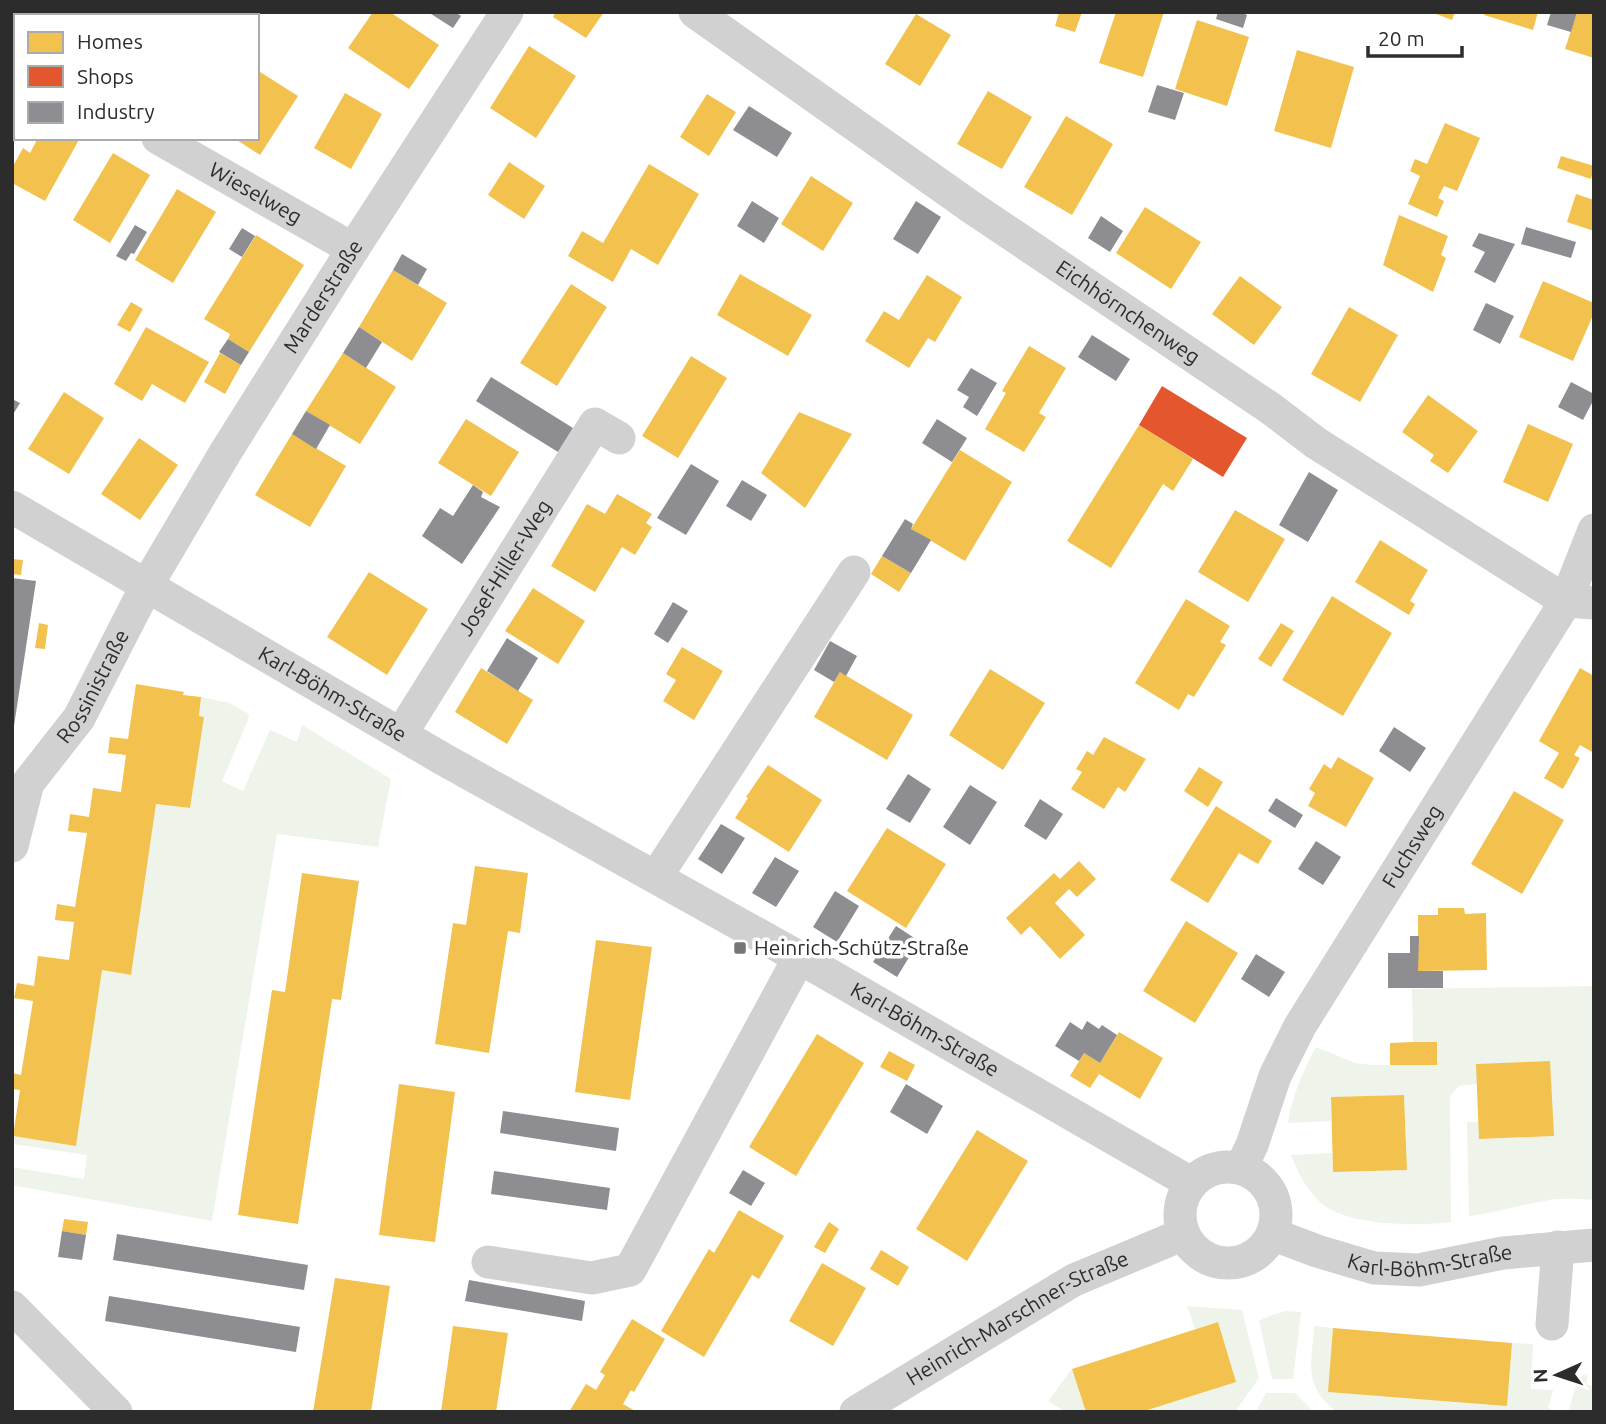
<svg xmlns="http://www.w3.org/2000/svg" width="1606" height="1424" viewBox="0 0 1606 1424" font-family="Ubuntu,sans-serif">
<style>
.green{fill:#eef4e9}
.homes{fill:#f2c14e}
.shops{fill:#e4572e}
.industry{fill:#8d8d92}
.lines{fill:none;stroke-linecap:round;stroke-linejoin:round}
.minor{stroke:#d1d1d1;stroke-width:33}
.poi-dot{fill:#767676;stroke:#fff;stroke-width:2.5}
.labels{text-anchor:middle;stroke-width:7;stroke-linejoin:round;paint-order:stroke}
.street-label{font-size:21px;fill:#2c2c2c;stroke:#fff}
.poi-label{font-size:21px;fill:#2c2c2c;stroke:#fff;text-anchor:start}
</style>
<rect width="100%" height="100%" fill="#fff"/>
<!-- green -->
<path class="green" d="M201,697L229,703L249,714L248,720L222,781L243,791L270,730L297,742L302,725L391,779L378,847L277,834L212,1221L12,1185V1167L84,1179L87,1155L12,1144L13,1136L76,1145L102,970L130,975L156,804L190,808L203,717L199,716Z
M1594,986V1200C1579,1199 1565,1198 1550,1200C1522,1204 1496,1213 1469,1216L1467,1122H1479L1480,1139L1553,1136L1550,1061L1477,1064V1084L1459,1086L1450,1096L1451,1222C1417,1226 1345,1227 1319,1201C1306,1189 1297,1171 1291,1155L1332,1153L1333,1172L1407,1170L1404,1095L1331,1097V1121L1288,1123C1292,1095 1303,1072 1316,1047L1355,1063L1371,1065H1437V1042H1413L1412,989Z
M1187,1306L1242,1310L1259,1378L1235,1412H1141L1218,1322L1195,1329Z
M1286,1311L1301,1312L1293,1379H1272L1259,1321L1271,1315Z
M1314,1326L1333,1328L1329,1392L1507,1405L1512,1343L1533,1344L1531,1389L1553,1390L1548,1408L1557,1412H1337C1302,1385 1312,1365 1314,1326Z
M1072,1369L1086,1412H1066L1048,1401Z
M1584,1375L1588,1376L1586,1384L1594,1386V1412H1568L1578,1379Z
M1266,1393H1295L1314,1412H1256Z"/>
<!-- homes -->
<path class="homes" d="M32,12H55L53,16H37Z
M121,12H183L181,16H118Z
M373,12H390L439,45L409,89L348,48Z
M556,12H604L586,38L553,17Z
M1062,12H1082L1075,32L1055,26L1059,13Z
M1116,12H1164L1143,77L1099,63Z
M1431,12H1455L1452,20Z
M1485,12H1538L1533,30L1484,15Z
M1577,12H1594V58L1565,49Z
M916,14L951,35L920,86L885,64Z
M1197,20L1249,37L1227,106L1175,89Z
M529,46L576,76L536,138L490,108Z
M1297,50L1354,67L1331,148L1274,131Z
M257,70L298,96L260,155L234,138H257Z
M988,91L1032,117L1002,169L957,144Z
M345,93L382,114L351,169L314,148Z
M707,94L736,112L709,156L680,137Z
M1066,116L1113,144L1072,215L1024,187Z
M1445,123L1480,138L1457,191L1444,186L1438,198L1444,201L1437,217L1408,204L1420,176L1410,171L1415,159L1427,164Z
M38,138H80L45,201L12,183V168L23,148L30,153Z
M113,153L150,175L110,243L73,220Z
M1561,156L1594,166L1591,179L1557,168Z
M509,162L545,186L524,219L488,195Z
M649,164L699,194L658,265L631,249L613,282L568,256L582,231L603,243Z
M811,176L853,203L823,251L781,224Z
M177,189L216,212L173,283L135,260Z
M1576,194L1594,200V231L1567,222Z
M1145,207L1201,242L1171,289L1116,253Z
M1399,215L1448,236L1441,255L1446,258L1433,292L1383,265Z
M256,235L304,265L249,352L228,339L230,334L204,319Z
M393,270L447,303L412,361L359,327Z
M740,274L812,315L788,356L717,315Z
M927,275L962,297L935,342L928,338L909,368L865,341L884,311L899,320Z
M1240,276L1282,307L1254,345L1212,314Z
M1543,281L1594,303V313L1573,361L1519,337Z
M571,284L607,307L557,386L520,363Z
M131,302L143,309L130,332L117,325Z
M1349,307L1398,335L1360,402L1311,374Z
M146,327L209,362L185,403L152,384L142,401L114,384Z
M1029,346L1066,368L1039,413L1046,417L1024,452L985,429L1006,393L1002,391Z
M220,353L241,365L225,394L204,382Z
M343,353L396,387L360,444L306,411Z
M691,356L727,378L678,458L642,436Z
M64,392L104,418L69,474L28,449Z
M1428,395L1478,431L1448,473L1430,461L1434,455L1402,432Z
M799,412L852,434L805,508L761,473Z
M466,419L519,452L491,496L438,463Z
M1528,424L1573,444L1548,502L1503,482Z
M1139,425L1193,459L1173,491L1163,484L1111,568L1067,541Z
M292,434L346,466L310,527L255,495Z
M139,438L178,465L140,520L101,494Z
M960,450L1012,482L965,561L911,529Z
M617,494L652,514L646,523L652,527L635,555L622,547L595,592L551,566L587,504L605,514Z
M1235,510L1285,539L1248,602L1198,572Z
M1380,540L1428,570L1410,601L1415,604L1409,615L1355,582Z
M882,556L911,573L899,592L871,574Z
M12,559L23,560L21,575L12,574Z
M369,572L428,609L387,675L327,637Z
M533,588L585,621L558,664L505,631Z
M1332,596L1392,633L1343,716L1282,680Z
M1186,599L1230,626L1220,642L1226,645L1194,697L1188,694L1179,710L1135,683Z
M39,623L48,625L45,649L35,648Z
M1281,623L1294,631L1271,667L1258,659Z
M682,647L723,671L694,720L663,701L676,680L666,674Z
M481,668L533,700L507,744L455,712Z
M1580,668L1594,676V753L1580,745L1574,755L1580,758L1563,789L1544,778L1559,753L1539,741Z
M990,669L1045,703L1003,770L949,735Z
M840,672L913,715L887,760L814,717Z
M136,684L184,692L183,695L201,697L199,716L204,717L190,808L156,804L131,975L102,970L76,1146L13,1136L20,1090L12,1089V1073L21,1075L33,1001L14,998L17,983L34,986L38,956L69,960L74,922L55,920L57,904L75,907L87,833L68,831L70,814L89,817L93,788L121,792L126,755L108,753L110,737L128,739Z
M1104,737L1146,759L1125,792L1118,787L1104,809L1071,789L1082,772L1076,769L1087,751L1093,755Z
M1338,757L1374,778L1346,827L1308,806L1315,793L1309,789L1324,764L1331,769Z
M768,765L822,800L789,852L735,818L748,798L746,797Z
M1199,767L1223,782L1208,807L1184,791Z
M1514,791L1564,820L1522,894L1471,864Z
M1216,806L1272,841L1258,864L1239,853L1208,903L1170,880Z
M887,828L946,864L906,928L847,891Z
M1079,861L1096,879L1077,897L1069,889L1055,903L1085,935L1060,959L1030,926L1021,935L1006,918L1054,873L1060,879Z
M475,866L528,873L520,933L508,931L489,1053L435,1044L453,923L466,925Z
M302,873L359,881L341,1000L332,999L298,1224L238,1215L272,990L285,992Z
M1438,908H1464L1465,914L1486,913L1487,970L1418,971V915H1438Z
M1186,921L1238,953L1195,1023L1143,991Z
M596,940L652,947L630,1100L575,1092Z
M1119,1032L1163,1058L1140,1099L1099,1074L1090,1088L1070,1076L1084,1053L1100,1063Z
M817,1034L864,1063L796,1176L749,1147Z
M1413,1042H1437V1065H1390V1043Z
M889,1051L915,1065L907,1081L880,1067Z
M1550,1061L1554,1136L1479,1139L1476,1064Z
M399,1084L455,1092L435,1242L379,1235Z
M1404,1095L1407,1170L1333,1172L1331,1097Z
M977,1130L1028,1161L967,1261L916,1229Z
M739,1210L784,1236L759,1279L752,1275L704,1357L661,1331L709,1249L714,1253Z
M64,1219L88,1222L86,1235L62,1231Z
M829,1222L839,1229L825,1253L814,1247Z
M881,1250L909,1267L898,1286L870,1269Z
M822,1263L866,1288L833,1346L789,1321Z
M335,1278L390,1286L371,1412H313Z
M632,1319L665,1339L634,1392L631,1390L623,1404L637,1412H569L586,1384L596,1390L605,1375L600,1372Z
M1218,1322L1236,1382L1141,1412H1086L1072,1369Z
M453,1326L508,1333L496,1412H441Z
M1333,1328L1512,1343L1507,1406L1328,1392Z"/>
<!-- shops -->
<path class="shops" d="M1162,386L1247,438L1223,477L1139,425Z"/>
<!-- industry -->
<path class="industry" d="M428,12H455L461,16L453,28Z
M1218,12H1240L1247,15L1243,28L1216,19Z
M1551,12H1577L1571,32L1547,25Z
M1157,85L1184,93L1175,120L1148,112Z
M749,106L792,133L777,157L733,130Z
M752,201L779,218L764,243L737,226Z
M916,201L941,217L918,254L893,239Z
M1101,216L1123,231L1110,252L1088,238Z
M135,225L147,232L134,254L131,253L126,261L116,256Z
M1526,227L1576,242L1571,258L1521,244Z
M242,228L255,236L242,257L229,249Z
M1479,233L1515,244L1495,283L1474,272L1485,252L1472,246Z
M402,254L427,269L418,285L393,270Z
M1486,303L1514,316L1500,344L1473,330Z
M359,327L382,342L366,368L343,353Z
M1092,335L1130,359L1116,381L1078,357Z
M228,339L249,352L241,365L219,352Z
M971,368L997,383L977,416L963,407L969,397L957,390Z
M491,377L573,428L558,452L476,401Z
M1571,382L1594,394V399L1583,420L1558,407Z
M12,399L20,403L12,416Z
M306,411L330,425L316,449L292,434Z
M937,419L967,438L952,462L922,443Z
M691,464L719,481L686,535L657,518Z
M1309,472L1338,490L1308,542L1279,525Z
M742,480L767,495L751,521L726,506Z
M473,485L483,492L481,497L500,507L462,564L422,536L440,508L453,516Z
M905,519L913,524L911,529L931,540L911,573L882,556Z
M12,578L36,581L14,726L12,725Z
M673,602L688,611L668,643L654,634Z
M507,638L538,658L518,691L487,671Z
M830,641L857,656L846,676L840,672L834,682L814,670Z
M1394,727L1426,748L1410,772L1379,751Z
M908,774L931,789L910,823L886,809Z
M970,785L997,802L970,845L943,827Z
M1276,798L1303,815L1295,828L1268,811Z
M1040,799L1063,814L1046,840L1024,826Z
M721,824L745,838L722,874L698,859Z
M1316,841L1341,857L1323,885L1298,869Z
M775,857L799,871L776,907L752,893Z
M835,891L859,906L837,942L813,927Z
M896,926L919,941L897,977L873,962Z
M1410,936H1419L1418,971H1443V988H1388V953H1410Z
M1256,954L1285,972L1269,997L1241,979Z
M1087,1021L1099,1029L1102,1025L1117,1035L1100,1063L1084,1053L1079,1061L1055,1046L1070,1022L1082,1030Z
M906,1084L943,1106L927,1134L890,1112Z
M503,1111L619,1128L616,1151L500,1133Z
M743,1170L765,1183L751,1206L729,1193Z
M494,1171L610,1188L607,1210L491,1194Z
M62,1231L86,1235L82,1260L58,1257Z
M117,1234L308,1265L304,1290L113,1260Z
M469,1280L585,1301L582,1321L465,1301Z
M109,1296L300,1327L296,1352L105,1321Z"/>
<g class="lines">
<!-- minor -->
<g class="minor">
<path id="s1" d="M695,12L971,207L1270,408L1316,443L1566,601L1594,603"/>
<path d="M12,55L16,57"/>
<path id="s2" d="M158,138L353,249"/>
<path id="s3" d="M12,507L443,759L793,954L1191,1183"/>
<path id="s4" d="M401,734L595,424L619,438"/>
<path id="s5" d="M12,846L28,783L79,718L147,585L225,453L353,249L507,12"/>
<path d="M656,877L854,572"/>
<circle cx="1228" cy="1215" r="48"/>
<path id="s6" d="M1241,1168L1252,1145L1275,1076L1300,1026L1566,601L1594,530"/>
<path id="s7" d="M1272,1234L1317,1251L1374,1268L1419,1270L1503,1253L1594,1245"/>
<path d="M488,1262L592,1278L630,1270L799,958"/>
<path d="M12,1307L116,1412"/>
<path d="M1552,1324L1558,1247"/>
<path id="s8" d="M856,1412L1074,1280L1184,1234"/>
</g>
</g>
<!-- markers -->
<rect class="poi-dot" x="733" y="941" width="14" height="14" rx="3.5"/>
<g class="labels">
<!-- street labels -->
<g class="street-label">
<text dy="7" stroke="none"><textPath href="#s2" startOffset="112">Wieselweg</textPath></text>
<text dy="7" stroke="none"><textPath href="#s5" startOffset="635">Marderstraße</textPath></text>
<text dy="7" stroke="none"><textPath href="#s1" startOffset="527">Eichhörnchenweg</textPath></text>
<text dy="7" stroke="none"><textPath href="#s4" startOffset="196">Josef-Hiller-Weg</textPath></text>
<text dy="7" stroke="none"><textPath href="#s5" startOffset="182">Rossinistraße</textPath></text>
<text dy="7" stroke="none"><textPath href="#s3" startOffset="371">Karl-Böhm-Straße</textPath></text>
<text dy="7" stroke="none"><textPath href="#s6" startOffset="366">Fuchsweg</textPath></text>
<text dy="7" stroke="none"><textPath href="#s3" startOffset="1052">Karl-Böhm-Straße</textPath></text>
<text dy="7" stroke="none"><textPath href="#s7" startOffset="164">Karl-Böhm-Straße</textPath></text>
<text dy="7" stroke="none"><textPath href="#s8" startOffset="187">Heinrich-Marschner-Straße</textPath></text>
</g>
<!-- poi labels -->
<g class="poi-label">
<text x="754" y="955">Heinrich-Schütz-Straße</text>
</g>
</g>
<!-- border -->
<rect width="1606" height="1424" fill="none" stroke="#2c2c2c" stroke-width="28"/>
<!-- legend -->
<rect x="14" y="14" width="245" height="126" fill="#ffffff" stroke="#ababab" stroke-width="2"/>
<rect x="28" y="32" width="35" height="21" fill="#f2c14e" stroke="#ababab" stroke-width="2"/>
<text x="77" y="49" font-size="21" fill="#2c2c2c">Homes</text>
<rect x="28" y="66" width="35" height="21" fill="#e4572e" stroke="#ababab" stroke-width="2"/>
<text x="77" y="84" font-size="21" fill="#2c2c2c">Shops</text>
<rect x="28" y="102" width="35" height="21" fill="#8d8d92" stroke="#ababab" stroke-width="2"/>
<text x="77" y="119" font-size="21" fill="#2c2c2c">Industry</text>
<!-- north arrow -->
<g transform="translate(1557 1375) rotate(267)" stroke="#ffffff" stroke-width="5" paint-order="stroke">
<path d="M0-5L12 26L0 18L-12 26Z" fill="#2c2c2c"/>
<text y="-10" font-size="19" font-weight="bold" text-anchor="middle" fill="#2c2c2c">N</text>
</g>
<!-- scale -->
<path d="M1368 46v10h94v-10" fill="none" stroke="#2c2c2c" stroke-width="3.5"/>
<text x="1378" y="46" font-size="21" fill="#2c2c2c" stroke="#ffffff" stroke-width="5" paint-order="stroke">20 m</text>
</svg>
